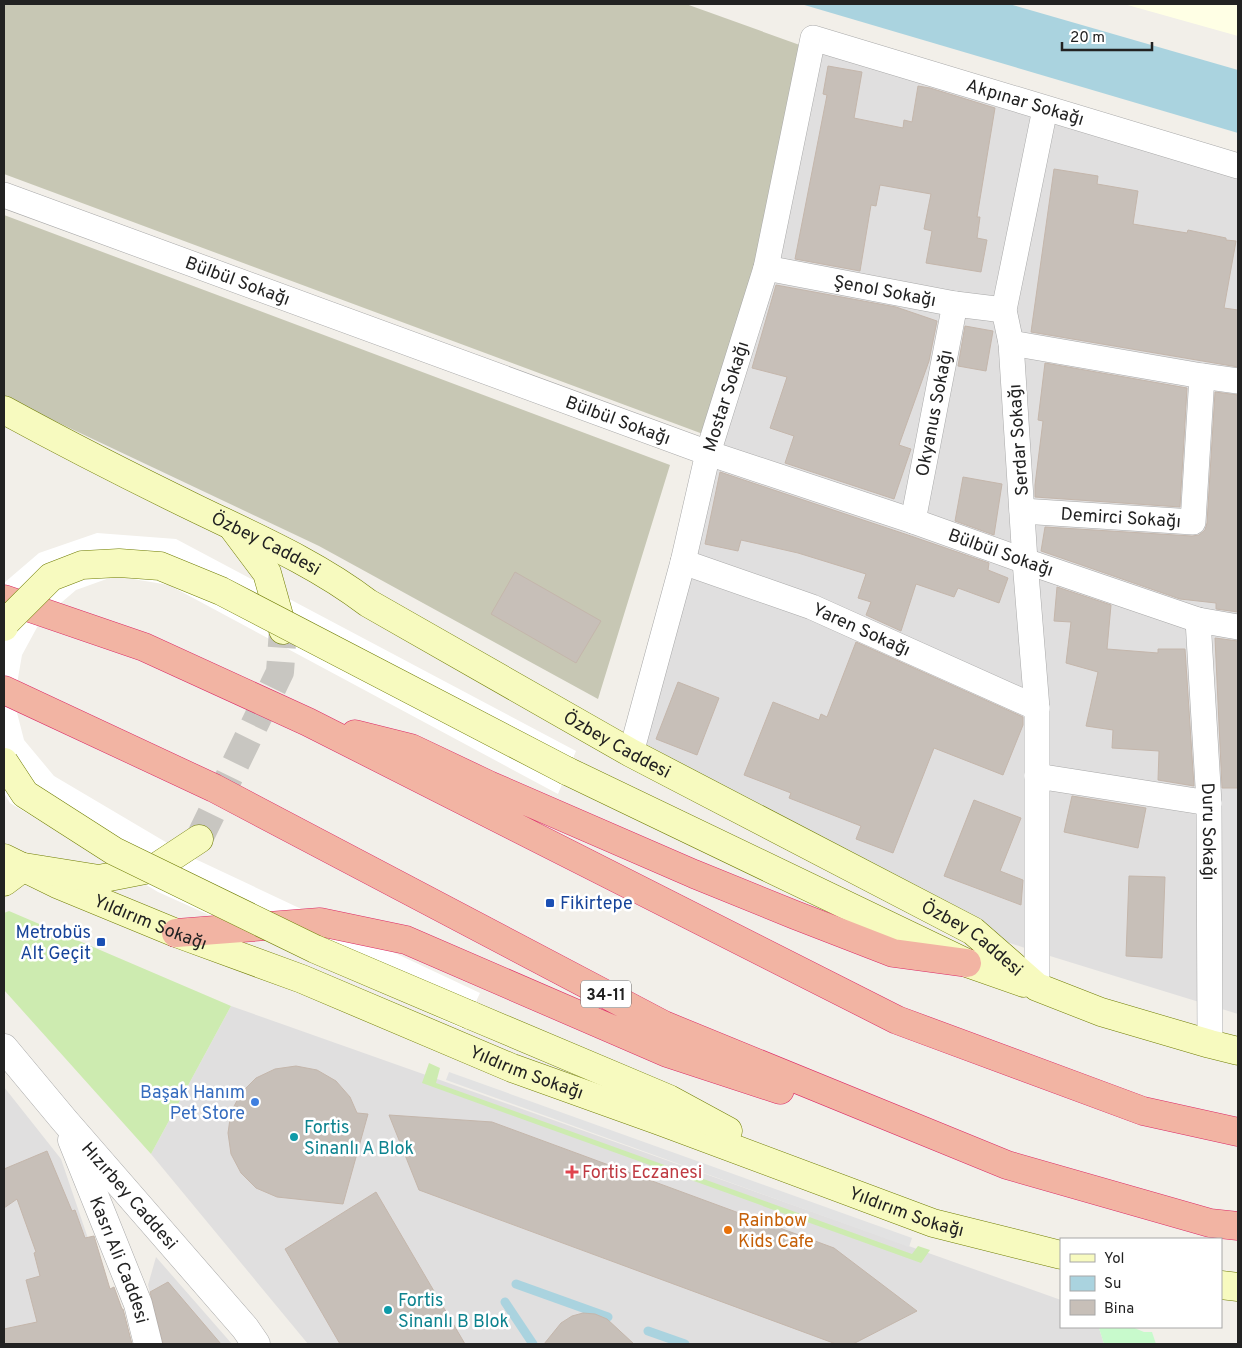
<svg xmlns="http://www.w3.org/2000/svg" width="1242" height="1348" viewBox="0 0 1242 1348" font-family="Overpass,sans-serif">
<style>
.residential{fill:#e0dfdf}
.education{fill:#ffffe5}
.construction{fill:#c7c7b4}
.grass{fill:#cdebb0}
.park{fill:#c8facc}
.parking{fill:#e2e2e2}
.water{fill:#aad3df}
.pier{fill:#fff}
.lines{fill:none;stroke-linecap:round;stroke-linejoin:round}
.stream{stroke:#aad3df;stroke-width:9}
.building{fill:#c7bfb8;stroke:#c4b6ab}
.secondary-tunnel{stroke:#c8c6c1;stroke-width:28;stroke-dasharray:28 14;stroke-linecap:butt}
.minor-casing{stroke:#a9a9a9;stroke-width:26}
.tertiary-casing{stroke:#a9a9a9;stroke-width:29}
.secondary-casing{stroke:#707d05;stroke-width:29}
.trunk-casing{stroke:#dc2a67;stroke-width:29}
.minor{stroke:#fff;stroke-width:25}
.tertiary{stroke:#fff;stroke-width:28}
.secondary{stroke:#f7fabf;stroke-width:28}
.trunk{stroke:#f2b4a3;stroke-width:28}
.secondary-bridge-casing{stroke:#707d05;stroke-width:29;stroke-linecap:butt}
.secondary-bridge{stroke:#f7fabf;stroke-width:28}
.transit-dot{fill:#1a4fb4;stroke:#fff;stroke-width:2}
.shop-dot{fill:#3f7fe0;stroke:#fff;stroke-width:2}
.culture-dot{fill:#0f9aa8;stroke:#fff;stroke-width:2}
.health-dot{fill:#e0444e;stroke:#fff;stroke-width:2}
.food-dot{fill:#e8710a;stroke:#fff;stroke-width:2}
.labels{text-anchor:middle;stroke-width:5;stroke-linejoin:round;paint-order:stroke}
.shield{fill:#fff;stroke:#646464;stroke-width:1}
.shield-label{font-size:16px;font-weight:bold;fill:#222}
.street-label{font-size:18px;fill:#222;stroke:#fff}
.transit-label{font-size:18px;fill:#164399;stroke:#fff;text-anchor:start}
.shop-label{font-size:18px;fill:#366cbe;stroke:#fff;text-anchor:end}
.culture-label{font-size:18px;fill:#0d838f;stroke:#fff;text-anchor:start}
.health-label{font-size:18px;fill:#be3a42;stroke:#fff;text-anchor:start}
.food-label{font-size:18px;fill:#c56008;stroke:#fff;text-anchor:start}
</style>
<rect width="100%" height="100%" fill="#f2efe9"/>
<!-- residential -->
<path class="residential" d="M822,53L1238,163V1014L1037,952L973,931L642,746L711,437Z
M231,1006L1061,1300V1327L1099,1328L1104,1344H308L151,1154Z
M4,1087L61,1159L124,1344H4Z
M156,1257L232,1344H163L148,1285Z"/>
<!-- education -->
<path class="education" d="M1124,4H1238V36Z"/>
<!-- construction -->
<path class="construction" d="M4,4H686L822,53L711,437L4,174Z
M4,215L670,465L598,699L319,546L4,397Z"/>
<!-- grass -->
<path class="grass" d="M9,911L231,1006L151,1154L4,990V913Z
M429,1063L440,1068L436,1083L912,1254L918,1246L930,1250L921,1263L422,1083Z"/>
<!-- park -->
<path class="park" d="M1076,1327H1132L1144,1332H1152L1156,1344H1104L1099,1328Z"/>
<!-- parking -->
<path class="parking" d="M449,1072L912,1238L909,1247L446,1080Z"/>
<!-- water -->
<path class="water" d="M801,4H1009L1238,70V133Z"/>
<!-- pier -->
<path class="pier" d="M97,533L176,539L576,751L558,794L169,585L115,576L76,590L41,620L22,655L14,701L24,740L54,776L191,857L480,993L463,1029L158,892L10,803L4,793V583L39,553Z"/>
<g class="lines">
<!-- stream -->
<path class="stream" d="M516,1284L608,1317
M505,1302L533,1344
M648,1331L685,1344"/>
</g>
<!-- building -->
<path class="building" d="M828,66L862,72L854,118L903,128L904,120L912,122L918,86L930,88L995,108L977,217H980L977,238L987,240L981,272L926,263L932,231L924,229L931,194L880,185L876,206L871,205L860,271L795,259L827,95L823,94Z
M1054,169L1098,176L1097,184L1138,191L1133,224L1187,233L1188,230L1226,238V240L1236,241L1224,308L1238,310V367L1031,332Z
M776,285L896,307L937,321L929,361L899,445L911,449L894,499L785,463L794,436L770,428L787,377L752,368Z
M965,326L993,331L986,371L958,366Z
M1045,363L1187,388L1180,507L1035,497V485L1043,421L1038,420Z
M1215,392L1238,395V612L1216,609V603L1180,599L1041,551L1045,527L1192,536L1199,535L1205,530L1207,523Z
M720,472L908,535L989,563L988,570L1008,578L999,603L958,588L954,597L916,584L901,631L866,615L871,602L858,598L866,574L798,553L741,540L738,551L705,544Z
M963,477L1002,484L994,535L955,521Z
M515,572L601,621L576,663L491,614Z
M1057,587L1111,605L1107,649L1158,653V649H1185L1194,786L1158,780L1159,751L1112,748L1113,730L1086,726L1098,672L1066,663L1071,622L1054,621Z
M1215,638L1238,641V788H1222Z
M856,642L1023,717V725L1003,775L934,748L893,853L856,839L861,826L789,798L791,793L744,775L773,702L819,720L821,714L827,717Z
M678,682L719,698L697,755L656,739Z
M1072,796L1146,808L1138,848L1064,832Z
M974,800L1021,818L1000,871L1023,880L1021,905L944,876Z
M1129,876L1165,877L1162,958L1126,956Z
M296,1066L317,1070L336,1081L350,1097L357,1113L368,1114L343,1204L277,1197L256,1188L241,1173L231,1154L228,1133L231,1112L241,1093L256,1078L275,1069Z
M389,1115L492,1122L834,1248L917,1311L853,1344H836L419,1190Z
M47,1151L72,1211L75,1210L85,1238L94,1236L110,1289L114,1287L122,1309H123L132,1344H4V1329L37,1322L26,1280L40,1276L34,1253L36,1252L17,1199L4,1208V1169Z
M376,1192L448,1315L465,1344H340L285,1249Z
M168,1282L221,1344H163L150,1292Z
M583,1313L595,1314L607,1319L634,1344H544L561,1323L572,1316Z"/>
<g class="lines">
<!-- secondary-tunnel -->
<path class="secondary-tunnel" d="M199,839L280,672L283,630"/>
<defs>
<g id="minor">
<path id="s1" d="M4,195L708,453L913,521L1025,561L1198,620L1238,627"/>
<path id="s2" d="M766,268L955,304L1004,310"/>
<path d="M1011,343L1202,376L1238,381"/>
<path id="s3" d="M1022,511L1193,522L1202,376"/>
<path id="s4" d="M913,521L955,304"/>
<path id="s5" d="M683,562L812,607L1037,708"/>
<path id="s6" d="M1198,620L1209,803L1210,1044"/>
<path id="s7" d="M631,753L683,562L708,453L766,268L813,38L1238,166"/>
<path d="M1037,776L1209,803"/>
<path d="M1037,987V708L1025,561L1011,343L1004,310L1045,109"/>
</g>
<g id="tertiary">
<path id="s8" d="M4,1048L64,1120L245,1328L256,1344"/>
<path id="s9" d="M72,1140L138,1304L148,1344"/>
</g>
<g id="secondary">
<path id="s10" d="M4,410C68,445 133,478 199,510C257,538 317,564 368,603L631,753L973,931L1037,987L1101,1012L1210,1044L1238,1051"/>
<path d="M234,529L267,573L283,630"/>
<path d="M567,771L967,963L1024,983"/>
<path id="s11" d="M4,858L57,884L176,933L302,979L512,1068L660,1121L933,1223L1061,1255"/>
<path d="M4,882L24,867L99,879L155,868L199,839"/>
<path d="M470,1015L669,1099L728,1131"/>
<path d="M1221,1285L1238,1287"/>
</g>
<path id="trunk" d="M4,599L144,647L308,722L897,1020L1143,1111L1238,1132
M4,690L214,788L664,1025L1007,1165L1210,1223L1238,1226
M355,734L411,748L489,785L694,874L795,915L893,953L967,963
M176,933L320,922L406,940L667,1053L780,1090"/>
</defs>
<!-- minor casing -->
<use href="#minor" class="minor-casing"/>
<!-- tertiary casing -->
<use href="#tertiary" class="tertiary-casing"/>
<!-- secondary casing -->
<use href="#secondary" class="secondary-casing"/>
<!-- trunk casing -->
<use href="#trunk" class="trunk-casing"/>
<!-- minor -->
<use href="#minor" class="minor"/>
<!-- tertiary -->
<use href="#tertiary" class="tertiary"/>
<!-- secondary -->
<use href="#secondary" class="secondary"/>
<!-- trunk -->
<use href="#trunk" class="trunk"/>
<defs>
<path id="secondary-bridge" d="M4,627L5,623L51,577L82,565L119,563L160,566L221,591L567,771
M4,762L25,794L114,851L315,949L470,1015"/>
</defs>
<!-- secondary-bridge casing -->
<use href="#secondary-bridge" class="secondary-bridge-casing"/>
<!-- secondary-bridge -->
<use href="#secondary-bridge" class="secondary-bridge"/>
</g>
<!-- markers -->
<g class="transit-dot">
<rect x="545" y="898" width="10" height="10" rx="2.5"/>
<rect x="96" y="937" width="10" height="10" rx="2.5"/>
</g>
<circle class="shop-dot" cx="255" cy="1102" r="5"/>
<g class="culture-dot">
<circle cx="294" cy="1137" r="5"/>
<circle cx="388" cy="1310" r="5"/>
</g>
<path class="health-dot" d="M569.5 1164.5h5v5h5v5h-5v5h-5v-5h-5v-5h5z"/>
<circle class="food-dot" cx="728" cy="1230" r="5"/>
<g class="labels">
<!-- shield labels -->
<rect class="shield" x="581" y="980.5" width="50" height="27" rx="4"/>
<g class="shield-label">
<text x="606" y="1000">34-11</text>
</g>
<!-- street labels -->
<g class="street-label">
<text dy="6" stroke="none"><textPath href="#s7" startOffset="960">Akpınar Sokağı</textPath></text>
<text dy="6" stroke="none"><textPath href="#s1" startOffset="249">Bülbül Sokağı</textPath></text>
<text dy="6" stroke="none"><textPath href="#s2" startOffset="121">Şenol Sokağı</textPath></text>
<text dy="6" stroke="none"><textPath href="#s7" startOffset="369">Mostar Sokağı</textPath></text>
<text dy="6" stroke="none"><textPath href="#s4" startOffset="110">Okyanus Sokağı</textPath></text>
<text dy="6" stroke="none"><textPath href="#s1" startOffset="654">Bülbül Sokağı</textPath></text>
<text transform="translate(1018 440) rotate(-94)" y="6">Serdar Sokağı</text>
<text dy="6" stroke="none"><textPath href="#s3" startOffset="99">Demirci Sokağı</textPath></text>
<text dy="6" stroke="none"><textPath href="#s10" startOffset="294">Özbey Caddesi</textPath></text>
<text dy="6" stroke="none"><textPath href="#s1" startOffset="1059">Bülbül Sokağı</textPath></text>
<text dy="6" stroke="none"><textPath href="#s5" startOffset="191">Yaren Sokağı</textPath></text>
<text dy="6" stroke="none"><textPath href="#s10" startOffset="699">Özbey Caddesi</textPath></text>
<text dy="6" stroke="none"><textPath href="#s6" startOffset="212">Duru Sokağı</textPath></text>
<text dy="6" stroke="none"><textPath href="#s11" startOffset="160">Yıldırım Sokağı</textPath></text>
<text dy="6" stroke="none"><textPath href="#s10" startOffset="1104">Özbey Caddesi</textPath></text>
<text dy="6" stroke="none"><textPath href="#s11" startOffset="565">Yıldırım Sokağı</textPath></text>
<text dy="6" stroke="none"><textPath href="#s8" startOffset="194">Hızırbey Caddesi</textPath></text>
<text dy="6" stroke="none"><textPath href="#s11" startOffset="970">Yıldırım Sokağı</textPath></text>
<text dy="6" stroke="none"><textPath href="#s9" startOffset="129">Kasrı Ali Caddesi</textPath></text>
</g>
<!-- transit labels -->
<g class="transit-label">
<text x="560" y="909">Fikirtepe</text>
<text x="91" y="938" text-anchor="end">Metrobüs<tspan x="91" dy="21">Alt Geçit</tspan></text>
</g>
<!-- shop labels -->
<g class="shop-label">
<text x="245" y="1098">Başak Hanım<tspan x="245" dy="21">Pet Store</tspan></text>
</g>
<!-- culture labels -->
<g class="culture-label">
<text x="304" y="1133">Fortis<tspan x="304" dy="21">Sinanlı A Blok</tspan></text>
<text x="398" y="1306">Fortis<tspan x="398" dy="21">Sinanlı B Blok</tspan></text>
</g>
<!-- health labels -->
<g class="health-label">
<text x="582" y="1178">Fortis Eczanesi</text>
</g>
<!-- food labels -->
<g class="food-label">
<text x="738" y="1226">Rainbow<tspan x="738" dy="21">Kids Cafe</tspan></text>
</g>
</g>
<!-- border -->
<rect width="1242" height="1348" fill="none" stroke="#222222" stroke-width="10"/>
<!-- legend -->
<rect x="1060" y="1238" width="162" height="90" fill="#ffffff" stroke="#a7a7a7"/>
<rect x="1070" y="1254" width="25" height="8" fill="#f7fabf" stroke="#a7a7a7"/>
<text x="1104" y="1263" font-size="15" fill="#222222">Yol</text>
<rect x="1070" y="1276" width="25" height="15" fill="#aad3df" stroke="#a7a7a7"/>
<text x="1104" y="1288" font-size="15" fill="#222222">Su</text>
<rect x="1070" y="1300" width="25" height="15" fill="#c7bfb8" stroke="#a7a7a7"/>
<text x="1104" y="1313" font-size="15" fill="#222222">Bina</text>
<!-- scale -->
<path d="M1062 42v8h90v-8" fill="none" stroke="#222222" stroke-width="2.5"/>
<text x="1070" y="42" font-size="15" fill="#222222" stroke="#ffffff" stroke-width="4" paint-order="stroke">20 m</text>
</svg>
